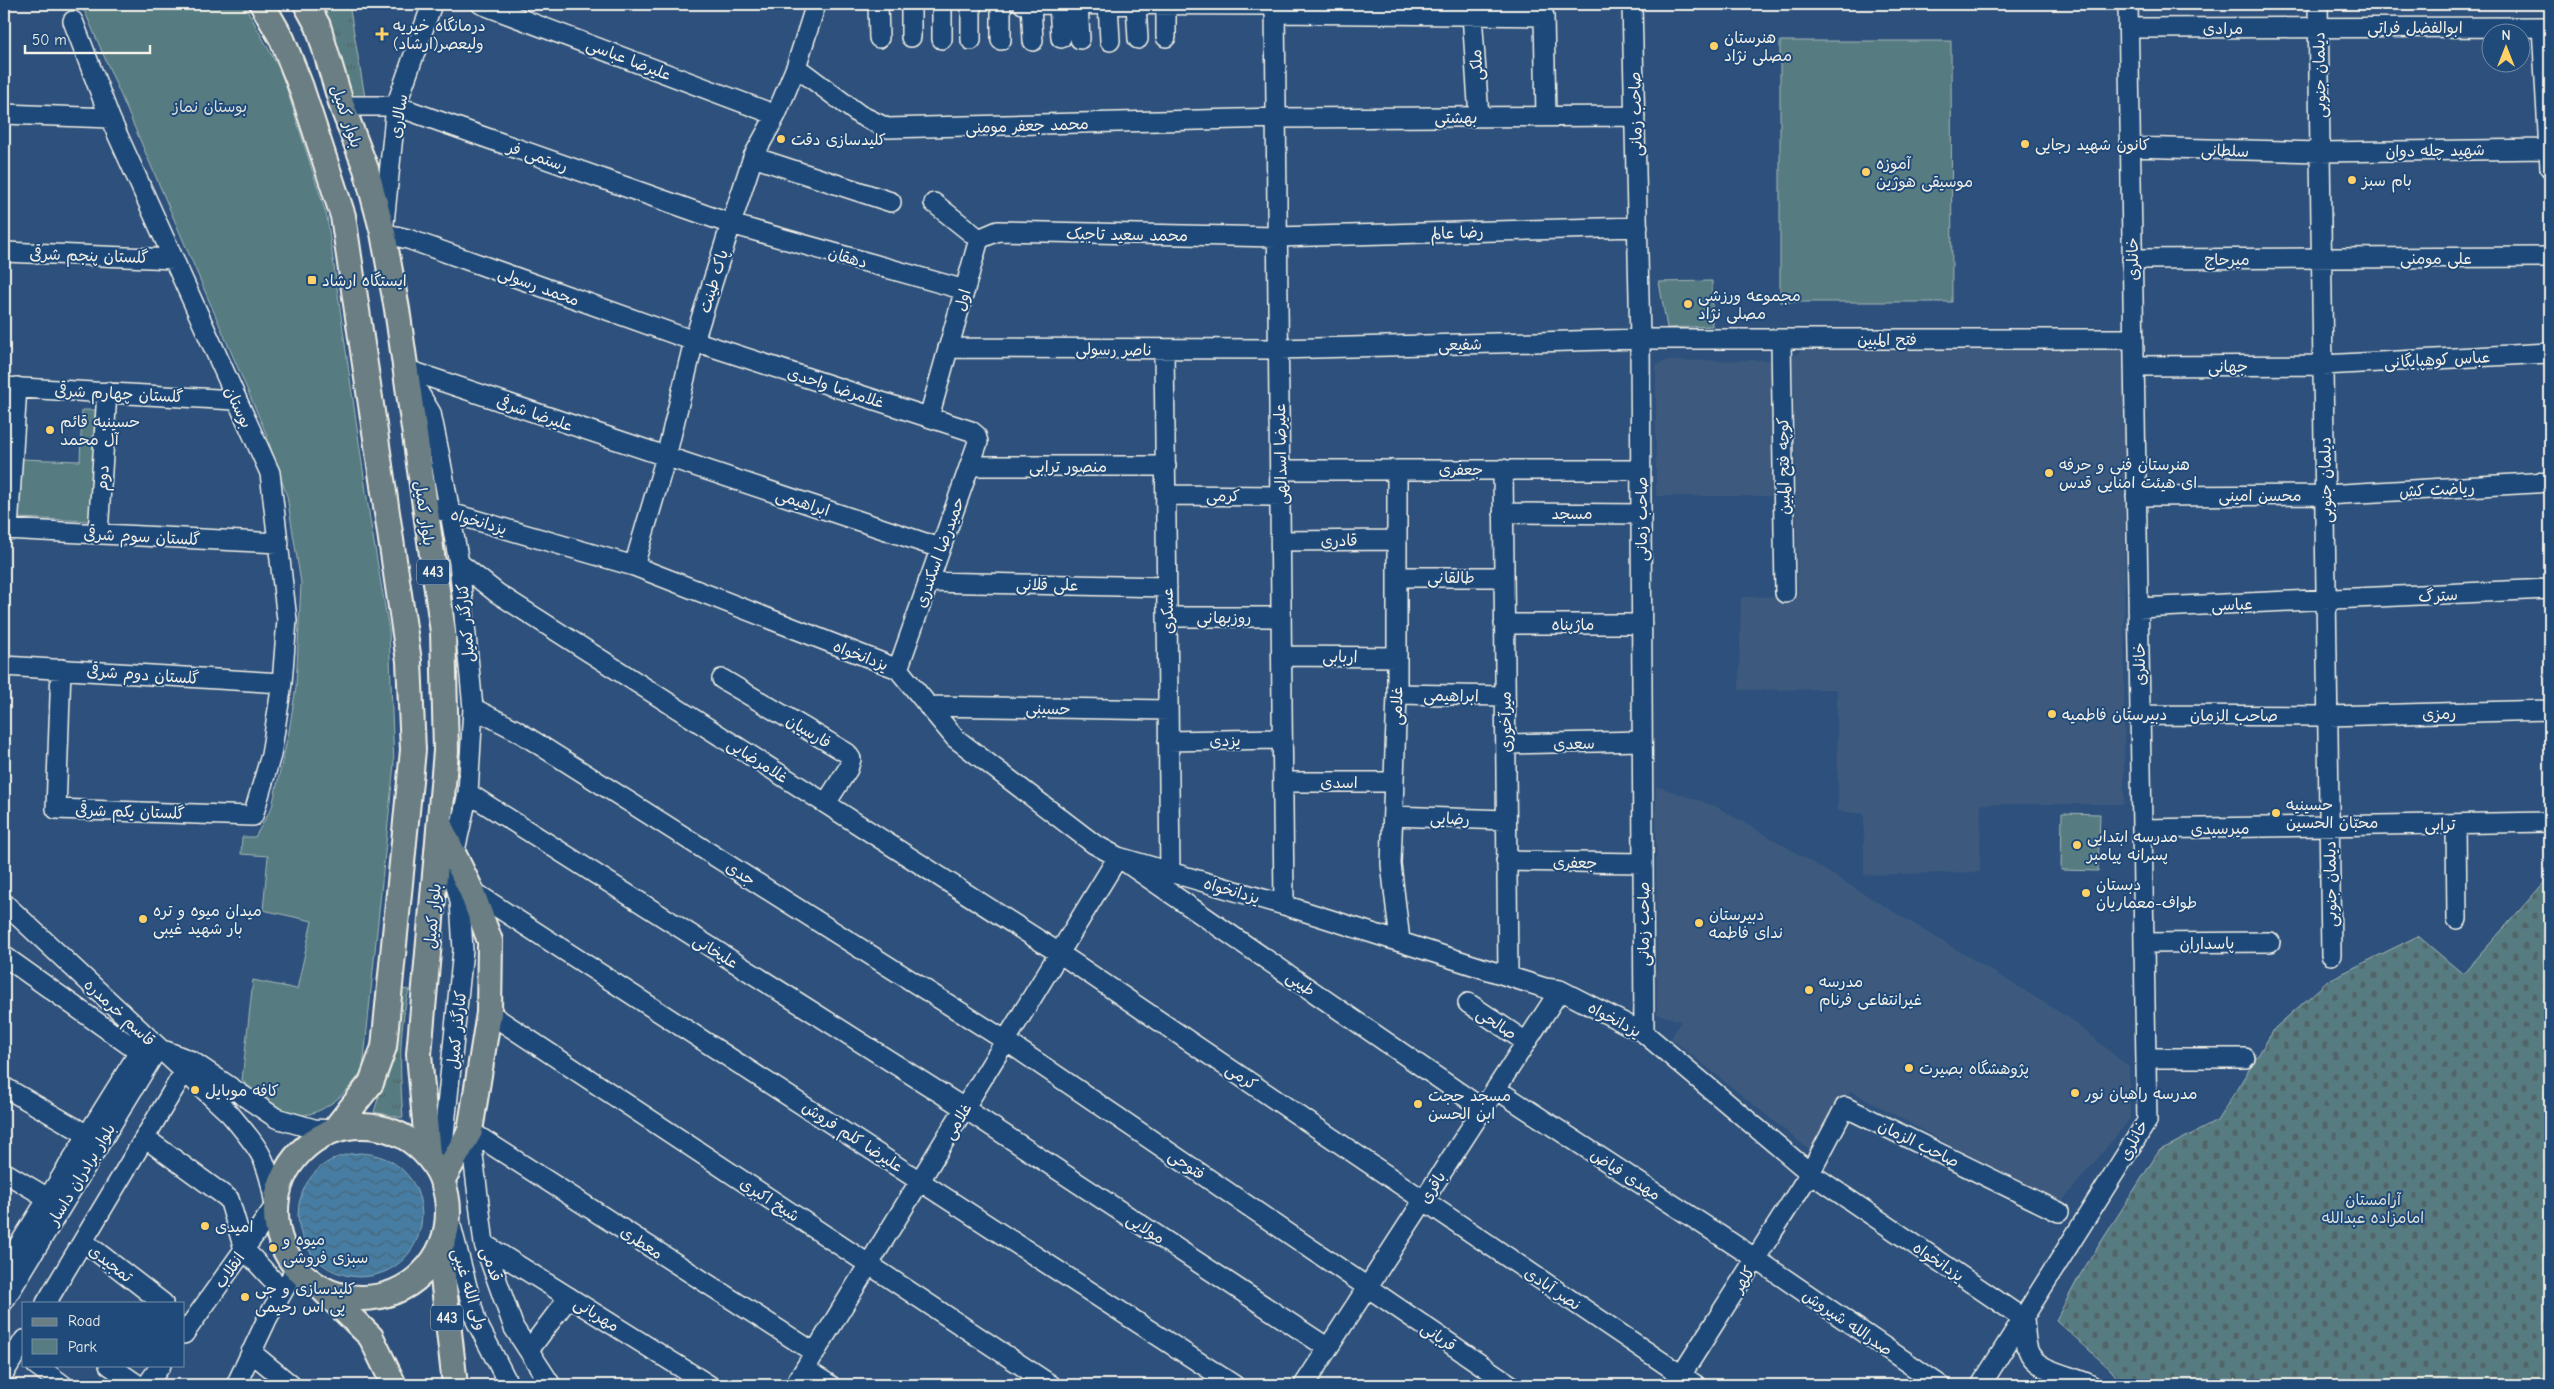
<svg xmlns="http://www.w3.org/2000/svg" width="2554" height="1389" viewBox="0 0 2554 1389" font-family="'Comic Neue','Playpen Sans Arabic',sans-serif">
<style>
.built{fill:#3d5a7e}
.grass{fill:url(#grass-tufts);stroke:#a6b6b5}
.cemetery{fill:url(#cemetery-stones);stroke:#a6b6b5}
.park{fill:#577c82;stroke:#a6b6b5}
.water{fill:url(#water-waves);stroke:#8cabbe}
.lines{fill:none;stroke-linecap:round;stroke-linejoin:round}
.minor-casing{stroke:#f4f1e8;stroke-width:22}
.major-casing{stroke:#f4f1e8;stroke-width:28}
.minor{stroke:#1f4a7a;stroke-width:19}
.major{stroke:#6b7e84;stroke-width:24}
.poi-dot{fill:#ffd166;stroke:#1f4a7a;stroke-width:2}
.labels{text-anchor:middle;stroke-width:4;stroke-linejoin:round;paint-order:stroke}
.shield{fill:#1f4a7a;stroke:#b4bfc7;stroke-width:1}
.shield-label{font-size:15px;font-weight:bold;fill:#f4f1e8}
.poi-label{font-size:16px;fill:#f4f1e8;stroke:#1f4a7a;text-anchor:start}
.street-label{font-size:16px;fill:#f4f1e8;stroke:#1f4a7a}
.park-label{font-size:16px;fill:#dcdfd9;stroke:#1f4a7a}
</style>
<defs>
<pattern id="grass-tufts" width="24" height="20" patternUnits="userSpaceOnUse" patternTransform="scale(1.25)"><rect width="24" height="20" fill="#577c82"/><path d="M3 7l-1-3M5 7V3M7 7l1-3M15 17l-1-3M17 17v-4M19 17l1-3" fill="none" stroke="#516567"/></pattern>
<pattern id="cemetery-stones" width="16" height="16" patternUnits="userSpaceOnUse" patternTransform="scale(1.25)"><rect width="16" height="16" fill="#577c82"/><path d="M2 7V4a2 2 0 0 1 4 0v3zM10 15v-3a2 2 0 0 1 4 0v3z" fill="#516567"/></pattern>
<pattern id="water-waves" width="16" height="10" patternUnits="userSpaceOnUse" patternTransform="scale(1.25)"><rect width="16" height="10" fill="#467da2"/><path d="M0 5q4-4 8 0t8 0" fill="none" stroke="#476579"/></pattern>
</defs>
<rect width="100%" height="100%" fill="#2d517c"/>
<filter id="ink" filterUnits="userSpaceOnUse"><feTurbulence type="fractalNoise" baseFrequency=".02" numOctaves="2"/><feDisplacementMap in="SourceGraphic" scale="10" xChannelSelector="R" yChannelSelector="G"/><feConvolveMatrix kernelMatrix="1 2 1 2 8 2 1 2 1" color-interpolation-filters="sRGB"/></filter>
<g filter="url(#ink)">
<!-- built -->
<path class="built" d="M1973,347L2125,349L2124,804H1981L1980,872L1864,875V814L1838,811L1837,689L1739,690L1741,597L1798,596L1793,357L1804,348Z
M1772,360V496H1656V365L1666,361Z
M1656,786L1715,806L1783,845L2068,1017L2129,1067L2130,1119L2059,1205L1851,1091L1812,1152L1671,1038L1681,1021L1657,1014Z"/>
<!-- grass -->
<path class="grass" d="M323,4H349L365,97H353Z
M403,989L409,990C398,1032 400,1075 403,1118L374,1112L391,1057Z"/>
<!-- cemetery -->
<path class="cemetery" d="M2550,876V1385H2123L2110,1369L2056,1320L2080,1275L2159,1151L2217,1121L2275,1028L2329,980L2418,936L2463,974Z"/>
<!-- park -->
<path class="park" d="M74,4H244L282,74L327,217L370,519L389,630L394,764L363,1069C347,1095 315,1125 281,1113C271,1110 251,1088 242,1080L253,980L297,989L312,921L263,910L268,856L241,854L242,837H255L272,807L289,731L296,687L301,583L287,496L265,431L85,12Z
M1780,41H1951L1952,302H1780Z
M1712,281V326L1667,328L1659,282Z
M82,410H96L91,521L18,518L21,459L80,461Z
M2062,813L2100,814L2098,871L2061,870Z"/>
<!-- water -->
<path class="water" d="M298 1215a62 62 0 1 1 124 0a62 62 0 1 1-124 0Z"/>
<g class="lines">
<defs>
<path id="minor" d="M432,4L396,106L383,233L408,239L694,341L971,431L976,435L978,442L898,669
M481,4L776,115
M878,4L879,38
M971,4V40
M1023,4L1275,5
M1031,4L1033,41
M1059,4L1061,38
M1078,4L1080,39
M1108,4L1110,41
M1275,4L1284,905
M1632,4L1640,339L1644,1033
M2318,4L2331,955
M1136,5L1138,39
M1275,13L1544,16L1546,116
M1472,14L1479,117
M2542,27L2550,168
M2128,28L2550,27
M911,37V4
M1166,37V5
M942,39V4
M1001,40V4
M796,67L860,115L887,128L1277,118L1635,116
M342,106H396L731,224L965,290
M4,114L110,118
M2130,147L2320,152L2550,149
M753,157L891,202
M934,203L979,239
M979,239L998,231L1277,237L1638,227
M4,252L174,259
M2132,259L2550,257
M1781,339L1785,593
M948,348L1279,349L1640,339H2133
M1164,350L1170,872
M2134,366L2323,365L2550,353
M405,369L940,548
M408,375L431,413L440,457L459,563L473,708L468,793L454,855
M4,387L235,400
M929,417L979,239
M970,466H1166
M1503,469L1508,975
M1280,470H1641
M1397,470V694L1391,864L1400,941
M1166,495L1281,496
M2136,496L2325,495L2550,482
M423,505L634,566L898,669L955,738L1094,844L1118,857L1284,905L1545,988L1560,990L1644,1033L1810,1173L2024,1319
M1503,513L1641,514
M4,529L279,543
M8,529L17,387
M98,534L107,392
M1281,541L1397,540
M459,563L497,593L1059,953L1696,1385
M634,566L666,457L694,341L731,224L753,157L776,115L796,67L816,4
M1397,577H1504
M928,582L1167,587
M2138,608L2550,589
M1167,617H1281
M1504,624H1642
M1282,656L1397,657
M4,666L282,683
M61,669L56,809L253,816L271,755L282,683L287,620L270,473L110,118L73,21
M722,679L847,753L851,759L848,769L826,803
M1397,694L1505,696
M928,706L1168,710
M473,708L516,730L1006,1041L1511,1385
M2140,715L2328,716L2550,710
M1168,741L1282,739
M1506,744L1642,741
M1283,782H1394
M468,793L964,1108L1328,1348
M1393,816L1506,820
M2456,824L2457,919
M2142,829L2550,822
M1506,861L1643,863
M471,890L1234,1385
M4,903L230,1114C260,1150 268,1158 275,1206L184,1334
M2144,943L2270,942
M4,956L139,1052
M1468,1003L1526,1042
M489,1013L1051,1385
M166,1051L192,1061L276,1118L314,1129L334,1130
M2146,1058H2245
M4,1087L86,1134
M1496,1089L1756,1259L1940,1385
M470,1131L815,1353
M470,1131L484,1244L514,1328L551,1385
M145,1138L229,1199L244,1249L283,1291
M4,1172L58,1204
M440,1174L463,950L460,901L450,863
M449,1218L476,1321L509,1385
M83,1241L163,1303
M484,1244L709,1385
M4,1269L139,1052
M4,1301L158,1048
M46,1303L184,1072
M2024,1319C2025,1329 2025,1341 2028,1350C2035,1372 2073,1375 2091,1385
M529,1350L569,1297
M251,1352L291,1385
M36,1365L63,1385
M109,1365L138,1385
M805,1369L830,1385
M4,1373L24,1340
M147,1385L161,1365
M236,1385L268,1317L296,1269
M795,1385L1118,857L1483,1109
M1304,1385L1560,990
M1675,1385L1810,1173L1845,1107L2059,1212
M1981,1385L2147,1121L2128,4"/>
<path id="major" d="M262,4L282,39L301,87L343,216L409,661L413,750L384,1047L371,1083L334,1130
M306,4L318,26L342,106L366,169L383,233L397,309L443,632L446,751L419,1054L428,1155
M441,828L471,890L490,941L489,1013L470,1131L442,1181
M276 1212a86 86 0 1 1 172 0a86 86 0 1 1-172 0Z
M440,1251L455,1385
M324,1291L371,1337L394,1385"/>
</defs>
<!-- minor casing -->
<use href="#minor" class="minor-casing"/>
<!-- major casing -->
<use href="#major" class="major-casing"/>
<!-- minor -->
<use href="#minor" class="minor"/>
<!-- major -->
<use href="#major" class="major"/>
</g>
</g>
<!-- markers -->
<g class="poi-dot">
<path d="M379.5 26.5h5v5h5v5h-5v5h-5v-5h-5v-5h5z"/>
<circle cx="1714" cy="46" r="5"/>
<circle cx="781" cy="139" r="5"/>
<circle cx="2025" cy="144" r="5"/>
<circle cx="1866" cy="172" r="5"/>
<circle cx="2352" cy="180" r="5"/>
<rect x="307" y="275" width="10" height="10" rx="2.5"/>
<circle cx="1688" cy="304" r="5"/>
<circle cx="50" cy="430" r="5"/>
<circle cx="2049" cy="473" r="5"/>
<circle cx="2052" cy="714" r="5"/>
<circle cx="2276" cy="813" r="5"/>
<circle cx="2077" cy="845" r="5"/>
<circle cx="2086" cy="893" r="5"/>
<circle cx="143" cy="919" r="5"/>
<circle cx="1699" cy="923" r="5"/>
<circle cx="1809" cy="990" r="5"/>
<circle cx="1909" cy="1068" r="5"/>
<circle cx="195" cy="1090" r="5"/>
<circle cx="2075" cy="1093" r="5"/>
<circle cx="1418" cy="1104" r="5"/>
<circle cx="205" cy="1226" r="5"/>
<circle cx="273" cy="1248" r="5"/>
<circle cx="245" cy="1297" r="5"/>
</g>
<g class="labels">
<!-- shield labels -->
<g class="shield">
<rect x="417" y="559.5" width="32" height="25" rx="4"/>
<rect x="431" y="1305.5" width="32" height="25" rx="4"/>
</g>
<g class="shield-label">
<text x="433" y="577">443</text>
<text x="447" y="1323">443</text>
</g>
<!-- poi labels -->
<g class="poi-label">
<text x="393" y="31">درمانگاه خیریه<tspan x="393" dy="18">ولیعصر(ارشاد)</tspan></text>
<text x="1724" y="43">هنرستان<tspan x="1724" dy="18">مصلی نژاد</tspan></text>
<text x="791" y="145">کلیدسازی دقت</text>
<text x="2035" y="150">کانون شهید رجایی</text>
<text x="1876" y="169">آموزه<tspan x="1876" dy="18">موسیقی هوژین</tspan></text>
<text x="2362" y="186">بام سبز</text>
<text x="322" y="286">ایستگاه ارشاد</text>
<text x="1698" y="301">مجموعه ورزشی<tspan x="1698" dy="18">مصلی نژاد</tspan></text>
<text x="60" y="427">حسینیه قائم<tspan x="60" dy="18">آل محمد</tspan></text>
<text x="2059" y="470">هنرستان فنی و حرفه<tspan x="2059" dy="18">ای هیئت امنایی قدس</tspan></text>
<text x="2062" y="720">دبیرستان فاطمیه</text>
<text x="2286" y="810">حسینیه<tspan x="2286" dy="18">محبّان الحسین</tspan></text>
<text x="2087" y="842">مدرسه ابتدایی<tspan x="2087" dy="18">پسرانه پیامبر</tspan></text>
<text x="2096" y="890">دبستان<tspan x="2096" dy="18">طواف-معماریان</tspan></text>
<text x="153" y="916">میدان میوه و تره<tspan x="153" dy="18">بار شهید غیبی</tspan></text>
<text x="1709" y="920">دبیرستان<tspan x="1709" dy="18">ندای فاطمه</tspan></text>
<text x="1819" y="987">مدرسه<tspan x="1819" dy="18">غیرانتفاعی فرنام</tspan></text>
<text x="1919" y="1074">پژوهشگاه بصیرت</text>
<text x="205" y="1096">کافه موبایل</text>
<text x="2085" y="1099">مدرسه راهیان نور</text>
<text x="1428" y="1101">مسجد حجت<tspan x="1428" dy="18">ابن الحسن</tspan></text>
<text x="215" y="1232">امیدی</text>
<text x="283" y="1245">میوه و<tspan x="283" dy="18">سبزی فروشی</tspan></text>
<text x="255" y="1294">کلیدسازی و جی<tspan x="255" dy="18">پی اس رحیمی</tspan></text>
</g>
<!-- street labels -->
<g class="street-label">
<text x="2415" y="33">ابوالفضل فراتی</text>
<text x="2223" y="34">مرادی</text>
<text transform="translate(629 59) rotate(21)" y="6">علیرضا عباسی</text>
<text transform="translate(1476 65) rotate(-94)" y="6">ملکی</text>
<text transform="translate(2319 75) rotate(-91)" y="6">دیلمان جنوبی</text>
<text transform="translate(1635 114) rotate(-91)" y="6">صاحب زمانی</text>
<text transform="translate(347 116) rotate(71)" y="6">بلوار کمیل</text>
<text transform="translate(398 116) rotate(-80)" y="6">سالاری</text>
<text x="1456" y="123">بهشتی</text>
<text transform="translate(1027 125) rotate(-2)" y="6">محمد جعفر مومنی</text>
<text transform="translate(2225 150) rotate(2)" y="6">سلطانی</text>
<text transform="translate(2435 150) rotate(-1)" y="6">شهید چله دوان</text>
<text transform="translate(538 156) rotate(19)" y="6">رستمی فر</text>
<text transform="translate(1457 232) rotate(-2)" y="6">رضا عالم</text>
<text transform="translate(1127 234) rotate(1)" y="6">محمد سعید تاجیک</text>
<text transform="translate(89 255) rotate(2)" y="6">گلستان پنجم شرقی</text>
<text transform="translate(848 257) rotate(16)" y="6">دهقان</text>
<text x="2436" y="264">علی مومنی</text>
<text transform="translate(2132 259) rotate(-91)" y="6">خانلری</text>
<text x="2227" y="265">میرحاج</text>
<text transform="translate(713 281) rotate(-73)" y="6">پاک طینت</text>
<text transform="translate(539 286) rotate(20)" y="6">محمد رسولی</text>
<text transform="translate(962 300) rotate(-74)" y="6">اول</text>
<text x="1887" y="345">فتح المبین</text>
<text transform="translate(1460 344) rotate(-2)" y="6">شفیعی</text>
<text transform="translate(1114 349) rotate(1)" y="6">ناصر رسولی</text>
<text transform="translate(2437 359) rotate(-3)" y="6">عباس کوهپایگانی</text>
<text transform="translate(2228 366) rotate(-1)" y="6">جهانی</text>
<text transform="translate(836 387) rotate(18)" y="6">غلامرضا واحدی</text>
<text transform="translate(119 393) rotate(3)" y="6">گلستان چهارم شرقی</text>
<text transform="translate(239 407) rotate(65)" y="6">بوستان</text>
<text transform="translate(535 413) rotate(19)" y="6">علیرضا شرفی</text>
<text transform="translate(1280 454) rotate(-91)" y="6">علیرضا اسدالهی</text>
<text x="1068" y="472">منصور ترابی</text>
<text transform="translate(1783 466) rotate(-91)" y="6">کوچه فتح المبین</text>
<text x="1461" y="475">جعفری</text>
<text transform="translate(102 478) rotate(-87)" y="6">دوم</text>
<text transform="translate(2325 480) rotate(-91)" y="6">دیلمان جنوبی</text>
<text transform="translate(2437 489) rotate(-3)" y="6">ریاضت کش</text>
<text transform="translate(1223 495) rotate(1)" y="6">کرمی</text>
<text x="2260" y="501">محسن امینی</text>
<text transform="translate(803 502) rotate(18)" y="6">ابراهیمی</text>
<text transform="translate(425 513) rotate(82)" y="6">بلوار کمیل</text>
<text x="1572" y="519">مسجد</text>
<text transform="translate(1641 519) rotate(-90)" y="6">صاحب زمانی</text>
<text transform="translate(479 521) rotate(16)" y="6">یزدانخواه</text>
<text transform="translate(142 536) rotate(3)" y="6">گلستان سوم شرقی</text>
<text transform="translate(1339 540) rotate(-1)" y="6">قادری</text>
<text transform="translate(939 552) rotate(-70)" y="6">حمیدرضا اسکندری</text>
<text x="1451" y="583">طالقانی</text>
<text transform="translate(1047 584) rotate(1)" y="6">علی قلانی</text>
<text transform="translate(2438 595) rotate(-3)" y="6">سترگ</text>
<text transform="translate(2232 604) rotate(-2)" y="6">عباسی</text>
<text transform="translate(1167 611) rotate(-91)" y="6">عسکری</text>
<text x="1224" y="623">روزبهانی</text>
<text transform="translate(465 623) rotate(-95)" y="6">کنارگذر کمیل</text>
<text x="1573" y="630">ماژپناه</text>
<text transform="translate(861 655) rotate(21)" y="6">یزدانخواه</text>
<text transform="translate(1340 656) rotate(1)" y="6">اربابی</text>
<text transform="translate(2139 664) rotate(-91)" y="6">خانلری</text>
<text transform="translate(143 674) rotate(4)" y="6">گلستان دوم شرقی</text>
<text transform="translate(1451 695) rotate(1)" y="6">ابراهیمی</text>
<text transform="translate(1396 706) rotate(-89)" y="6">غلامی</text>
<text transform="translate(1048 708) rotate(1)" y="6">حسینی</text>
<text transform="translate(2439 713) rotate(-2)" y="6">رمزی</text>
<text x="2234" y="721">صاحب الزمان</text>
<text transform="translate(1505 722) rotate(-91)" y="6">میرآخوری</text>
<text transform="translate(809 731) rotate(31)" y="6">فارسیان</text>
<text transform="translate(1225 740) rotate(-1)" y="6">یزدی</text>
<text transform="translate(1574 743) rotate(-1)" y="6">سعدی</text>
<text transform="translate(758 760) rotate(33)" y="6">غلامرضایی</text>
<text x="1339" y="788">اسدی</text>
<text transform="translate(130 811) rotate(2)" y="6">گلستان یکم شرقی</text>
<text transform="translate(1450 818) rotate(2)" y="6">رضایی</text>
<text transform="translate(2440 824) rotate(-1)" y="6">ترابی</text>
<text transform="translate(2220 828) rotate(-1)" y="6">میرسیدی</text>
<text transform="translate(1575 862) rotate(1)" y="6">جعفری</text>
<text transform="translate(741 873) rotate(32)" y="6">جدی</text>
<text transform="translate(2330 884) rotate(-91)" y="6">دیلمان جنوبی</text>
<text transform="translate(1232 890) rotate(16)" y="6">یزدانخواه</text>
<text transform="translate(432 916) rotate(-85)" y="6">بلوار کمیل</text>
<text transform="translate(1643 924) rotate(-90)" y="6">صاحب زمانی</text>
<text transform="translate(2207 943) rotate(-1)" y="6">پاسداران</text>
<text transform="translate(716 951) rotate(32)" y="6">علیخانی</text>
<text transform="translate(1301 983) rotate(35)" y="6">طیبی</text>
<text transform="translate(120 1012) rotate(43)" y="6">قاسم خرمدره</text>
<text transform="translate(1615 1019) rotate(28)" y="6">یزدانخواه</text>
<text transform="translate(1497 1023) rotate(33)" y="6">صالحی</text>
<text transform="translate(456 1030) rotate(-84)" y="6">کنارگذر کمیل</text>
<text transform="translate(1242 1076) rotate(34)" y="6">کرمی</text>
<text transform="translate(957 1121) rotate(-59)" y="6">غلامی</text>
<text transform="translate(853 1136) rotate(33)" y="6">علیرضا کلم فروش</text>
<text transform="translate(2133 1140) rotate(-62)" y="6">خانلری</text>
<text transform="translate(1919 1143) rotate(26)" y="6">صاحب الزمان</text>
<text transform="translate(1187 1164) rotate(34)" y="6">فتوحی</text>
<text transform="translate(81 1174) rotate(-59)" y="6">بلوار برادران داسار</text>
<text transform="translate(1626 1174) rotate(33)" y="6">مهدی فیاض</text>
<text transform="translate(1432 1187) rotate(-57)" y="6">باقری</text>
<text transform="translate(770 1199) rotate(33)" y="6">شیخ اکبری</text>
<text transform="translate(1146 1228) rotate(33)" y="6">مولایی</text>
<text transform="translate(642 1242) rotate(33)" y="6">معطری</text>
<text transform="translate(1939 1261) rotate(34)" y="6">یزدانخواه</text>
<text transform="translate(111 1263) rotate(38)" y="6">تمجیدی</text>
<text transform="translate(492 1264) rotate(71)" y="6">قدمی</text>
<text transform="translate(229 1270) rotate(-55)" y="6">انقلاب</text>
<text transform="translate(1743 1279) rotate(-58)" y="6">کلهر</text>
<text transform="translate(1553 1288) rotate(34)" y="6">نصر آبادی</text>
<text transform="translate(470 1289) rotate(73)" y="6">ولی الله غیبی</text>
<text transform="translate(597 1314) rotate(32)" y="6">مهربانی</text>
<text transform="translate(1848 1322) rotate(34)" y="6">صدرالله شیروش</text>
<text transform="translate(1439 1336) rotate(34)" y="6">قربانی</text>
</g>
<!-- park labels -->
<g class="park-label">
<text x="210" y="112">بوستان نماز</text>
<text x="2373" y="1205">آرامستان<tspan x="2373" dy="18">امامزاده عبدالله</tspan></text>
</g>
</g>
<!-- margin -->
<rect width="2554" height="1389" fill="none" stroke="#1f4a7a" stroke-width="20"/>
<rect x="10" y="10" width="2534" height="1369" fill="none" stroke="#f4f1e8" stroke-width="2" filter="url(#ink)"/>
<!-- legend -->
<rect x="22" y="1302" width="162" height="65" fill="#1f4a7a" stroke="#748da6"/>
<rect x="32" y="1318" width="25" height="8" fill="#6b7e84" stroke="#748da6"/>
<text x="68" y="1326" font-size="15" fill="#f4f1e8">Road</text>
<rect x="32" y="1339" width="25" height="15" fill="#577c82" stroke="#748da6"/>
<text x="68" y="1352" font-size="15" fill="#f4f1e8">Park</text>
<!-- north arrow -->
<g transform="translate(2506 48)"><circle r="24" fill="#1f4a7a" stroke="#748da6"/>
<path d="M0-4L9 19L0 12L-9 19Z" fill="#ffd166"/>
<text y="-8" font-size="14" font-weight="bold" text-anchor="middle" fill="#f4f1e8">N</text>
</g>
<!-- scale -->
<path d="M25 45v8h125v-8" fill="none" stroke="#f4f1e8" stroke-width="2.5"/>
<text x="32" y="45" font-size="15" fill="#f4f1e8" stroke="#1f4a7a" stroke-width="4" paint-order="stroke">50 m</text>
</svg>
